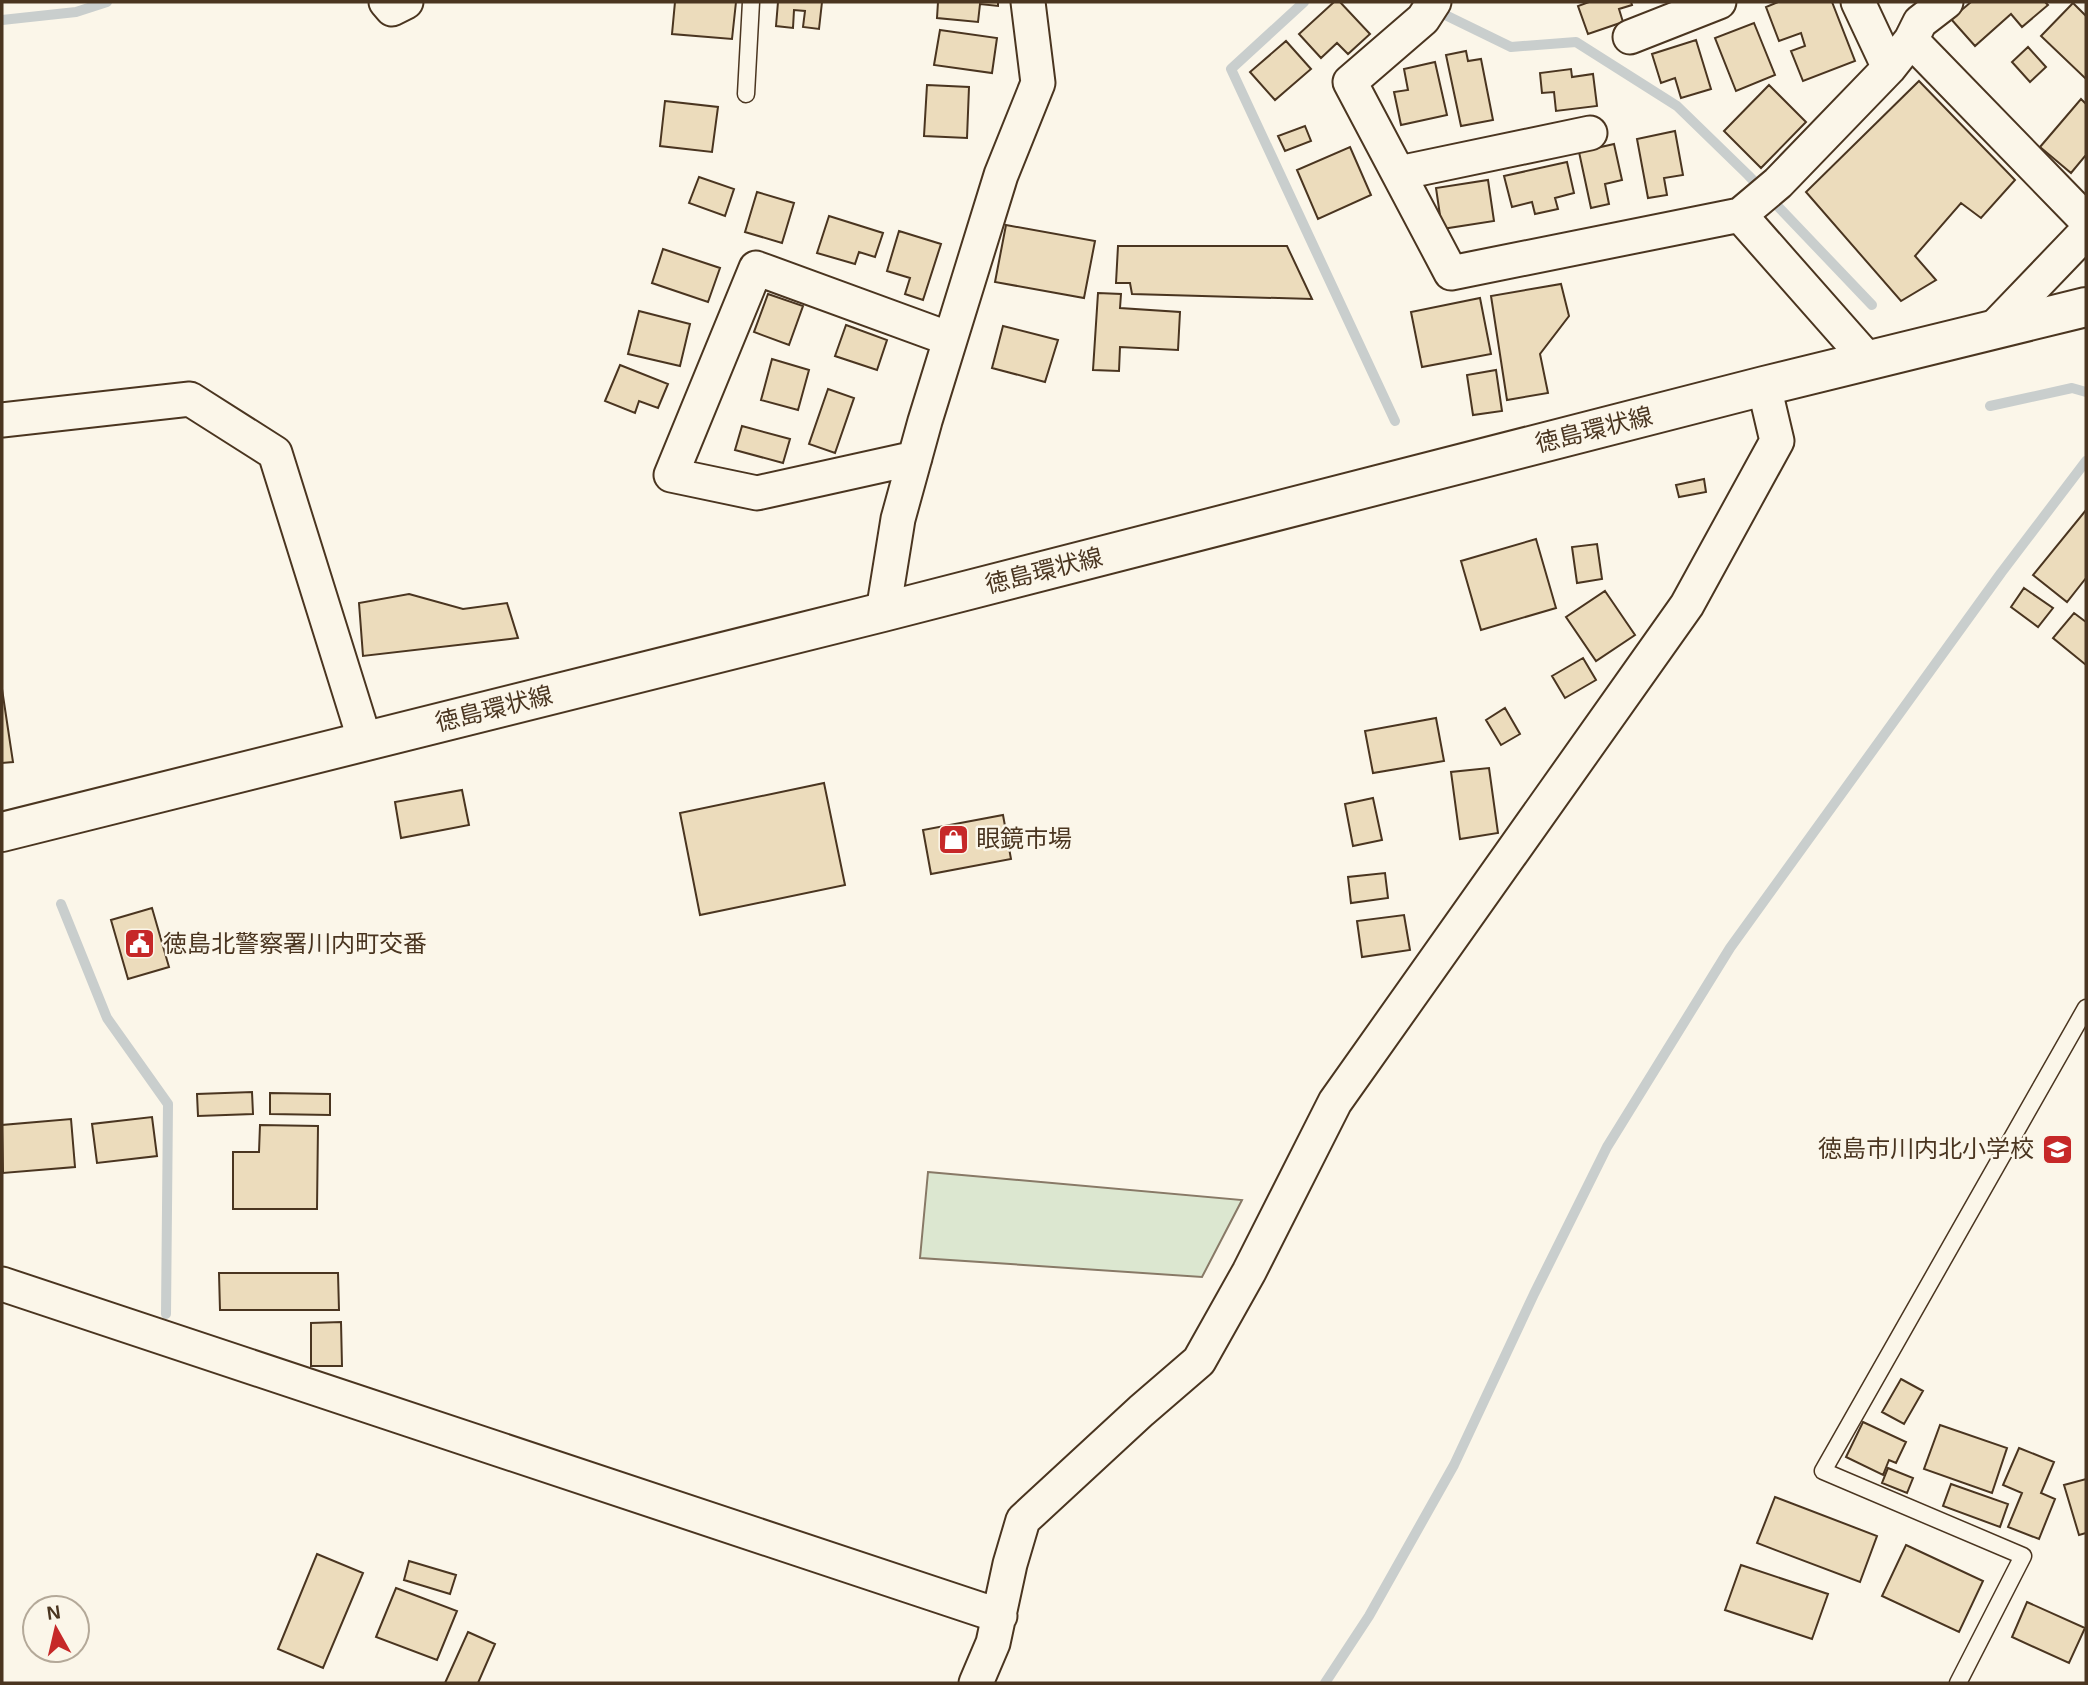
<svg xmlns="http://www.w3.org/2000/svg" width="2088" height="1685" viewBox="0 0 2088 1685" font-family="Arial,'Noto Sans JP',sans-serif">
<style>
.green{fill:#dce7d0;stroke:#887966;stroke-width:2}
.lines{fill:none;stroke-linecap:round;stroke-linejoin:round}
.stream{stroke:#c9cecd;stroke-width:10}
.building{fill:#ecdcbc;stroke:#4a3520;stroke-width:2}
.lane-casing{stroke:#4a3520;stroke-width:19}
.street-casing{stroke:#4a3520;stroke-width:37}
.primary-casing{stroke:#4a3520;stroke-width:42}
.lane{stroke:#fbf6e9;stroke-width:16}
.street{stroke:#fbf6e9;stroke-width:33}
.primary{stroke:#fbf6e9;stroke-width:38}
.labels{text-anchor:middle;stroke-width:5;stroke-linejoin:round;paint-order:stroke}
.street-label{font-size:24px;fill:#4a3520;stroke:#fbf6e9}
.poi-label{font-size:24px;fill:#4a3520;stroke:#fbf6e9;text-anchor:start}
</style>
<rect width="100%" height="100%" fill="#fbf6e9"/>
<!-- green -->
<path class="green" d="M928,1172L1242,1200L1202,1277L920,1258Z"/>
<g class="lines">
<!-- stream -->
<path class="stream" d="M1304,2L1231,69L1395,421
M1433,9L1511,47L1576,42L1677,106L1748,175L1872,305
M2,20L76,12L107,2
M1990,406L2072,388L2086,392
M61,904L107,1018L168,1104L166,1314
M1325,1683L1369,1616L1454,1465L1534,1294L1607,1147L1730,948L2001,573L2086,461"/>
</g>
<!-- building -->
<path class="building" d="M675,2H736L732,39L672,34Z
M778,2H822L819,29L803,27L805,11L794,10L793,28L776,26Z
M938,2H998V6L980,4L978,22L937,18Z
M1334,2H1340L1370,34L1348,54L1337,43L1321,58L1299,34Z
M1589,2H1631L1632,5L1619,9L1623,22L1588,34L1578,6Z
M1778,2H1832L1855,61L1803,81L1791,51L1805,46L1801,33L1779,41L1766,7Z
M1971,2H2045L2048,5L2022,27L2011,14L1975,46L1951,19Z
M2073,3L2086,16V79L2041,36Z
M1754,23L1775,75L1736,91L1715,38Z
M940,30L997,38L992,73L934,65Z
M1696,40L1711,89L1681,98L1675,78L1661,83L1652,54Z
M1286,41L1311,69L1275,100L1250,72Z
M2028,47L2046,67L2030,82L2012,62Z
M1466,51L1468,61L1481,59L1493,120L1461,126L1446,55Z
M1435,62L1447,115L1401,125L1394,92L1408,90L1404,69Z
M1571,69L1572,77L1593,74L1597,106L1556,111L1554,92L1542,93L1540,73Z
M1919,81L2015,180L1981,218L1961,203L1915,256L1936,280L1901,301L1806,192Z
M927,85L969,87L967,138L924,136Z
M1769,85L1806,122L1761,168L1724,131Z
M2081,99L2086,104V155L2071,173L2040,147Z
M665,101L718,107L712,152L660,146Z
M1305,126L1311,141L1285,151L1278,136Z
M1675,131L1683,175L1664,178L1667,195L1648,198L1637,139Z
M1614,144L1622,180L1605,184L1609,204L1591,208L1579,152Z
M1350,147L1371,195L1318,219L1297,170Z
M1567,162L1574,193L1555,198L1558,209L1535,214L1532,202L1512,207L1504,176Z
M699,177L734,189L725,216L689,203Z
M1488,180L1494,221L1442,229L1436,188Z
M757,192L794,203L782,243L745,232Z
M829,216L883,233L875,257L859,252L855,264L817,253Z
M1006,225L1095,241L1084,298L995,282Z
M899,231L941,244L923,300L905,294L910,278L887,271Z
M1118,246H1287L1312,299L1132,294L1130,283H1116Z
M663,249L720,268L708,302L652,283Z
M1561,284L1569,316L1540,354L1548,393L1507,400L1491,296Z
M1098,293L1121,294L1120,308L1180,312L1178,350L1120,347L1119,371L1093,370Z
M768,294L803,306L789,345L754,332Z
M1480,298L1491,354L1422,367L1411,312Z
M639,311L690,324L680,366L628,354Z
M846,325L887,340L877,370L835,356Z
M1003,326L1058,340L1045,382L992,368Z
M772,359L809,370L798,410L761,400Z
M620,365L668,384L658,408L639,401L635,413L605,401Z
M1496,370L1502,411L1473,415L1467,375Z
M828,389L854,398L835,453L809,444Z
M742,426L790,439L783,463L735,450Z
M1704,479L1706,492L1679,497L1676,485Z
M2086,510V578L2067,602L2033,575Z
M1536,539L1556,608L1481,630L1461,561Z
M1597,544L1602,579L1577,583L1572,547Z
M2024,588L2053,608L2038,627L2011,607Z
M1605,591L1635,635L1596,661L1566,617Z
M409,594L463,609L507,603L518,638L363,656L359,603Z
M2074,613L2086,622V665L2053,638Z
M1583,658L1596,680L1565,698L1552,676Z
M2,689L13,762L2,763Z
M1505,708L1520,734L1501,745L1486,720Z
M1436,718L1444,761L1373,773L1365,731Z
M1489,768L1498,833L1460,839L1451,772Z
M824,783L845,885L700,915L680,813Z
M462,790L469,825L401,838L395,802Z
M1373,798L1382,840L1353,846L1345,804Z
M1003,815L1011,859L931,874L923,830Z
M1385,873L1388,898L1351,903L1348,877Z
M152,908L169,967L128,979L111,920Z
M1404,915L1410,950L1362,957L1357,921Z
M252,1092L253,1114L198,1116L197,1094Z
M270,1093L330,1094V1115L270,1114Z
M152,1117L157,1156L97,1163L92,1124Z
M71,1119L75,1167L3,1173L2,1125Z
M260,1125L318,1126L317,1209H233V1152H259Z
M219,1273H338L339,1310H220Z
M341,1322L342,1366H311V1323Z
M1901,1379L1923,1391L1904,1424L1882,1412Z
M1863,1422L1906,1442L1896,1463L1889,1460L1883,1475L1846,1457Z
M1940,1425L2007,1448L1992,1493L1924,1469Z
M2019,1448L2054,1462L2041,1493L2055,1499L2039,1539L2008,1527L2022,1493L2003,1485Z
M1888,1468L1913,1478L1907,1493L1882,1483Z
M2086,1479V1533L2079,1535L2064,1485Z
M1951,1484L2008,1504L2000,1527L1943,1506Z
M1775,1497L1877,1536L1860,1582L1757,1543Z
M1906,1545L1983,1581L1959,1632L1882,1596Z
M317,1554L363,1573L323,1668L278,1649Z
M409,1561L456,1575L450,1594L404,1580Z
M1741,1565L1828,1594L1812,1639L1725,1610Z
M396,1588L457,1611L437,1660L376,1637Z
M2027,1602L2085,1628L2069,1663L2012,1637Z
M468,1632L495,1644L478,1683H445Z"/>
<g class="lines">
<defs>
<path id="lane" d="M746,94L751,2
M1958,1683L2023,1556L1823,1471L2086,1008"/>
<path id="street" d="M386,2L392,9L406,2
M1434,2L1423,19L1350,82L1451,273L1740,215L1868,360
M1858,2L1889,68
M1630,37L1719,2
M1911,40L2086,220
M1399,173L1590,133
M1740,215L1778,183L1889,68L1911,40L1920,22L1946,2
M1993,329L2086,232
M2,420L190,399L275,453L365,741
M915,458L757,493L671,475L756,268L950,339
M883,612L898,519L925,421L1001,175L1038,83L1028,2
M2,1284L1000,1616
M976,1683L993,1643L1010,1564L1023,1520L1141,1411L1199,1361L1249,1272L1335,1102L1687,605L1777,441L1764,386"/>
<path id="primary" d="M2,832L883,612L1764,386L2086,307"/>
</defs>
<!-- lane casing -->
<use href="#lane" class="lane-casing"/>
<!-- street casing -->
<use href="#street" class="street-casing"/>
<!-- primary casing -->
<use href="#primary" class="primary-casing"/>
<!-- lane -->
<use href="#lane" class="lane"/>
<!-- street -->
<use href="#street" class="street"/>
<!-- primary -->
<use href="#primary" class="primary"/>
</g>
<!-- icons -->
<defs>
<symbol id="shop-square" viewBox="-11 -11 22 22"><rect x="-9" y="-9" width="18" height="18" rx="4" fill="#c62828" stroke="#fbf6e9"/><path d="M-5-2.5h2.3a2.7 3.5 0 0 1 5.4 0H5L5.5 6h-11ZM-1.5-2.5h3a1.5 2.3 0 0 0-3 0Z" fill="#fff"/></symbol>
<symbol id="civic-square" viewBox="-11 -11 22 22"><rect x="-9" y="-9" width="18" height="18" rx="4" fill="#c62828" stroke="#fbf6e9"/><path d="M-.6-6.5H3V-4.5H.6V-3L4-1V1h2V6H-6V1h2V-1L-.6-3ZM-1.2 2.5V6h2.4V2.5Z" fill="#fff"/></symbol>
<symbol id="school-square" viewBox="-11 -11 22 22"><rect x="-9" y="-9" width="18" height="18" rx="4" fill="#c62828" stroke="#fbf6e9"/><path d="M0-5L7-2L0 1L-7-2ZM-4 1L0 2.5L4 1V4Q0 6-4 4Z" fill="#fff"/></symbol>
</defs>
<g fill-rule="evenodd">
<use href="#shop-square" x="936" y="822" width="35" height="35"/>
<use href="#civic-square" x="122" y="926" width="35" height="35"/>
<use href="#school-square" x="2040" y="1132" width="35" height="35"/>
</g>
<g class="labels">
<!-- street labels -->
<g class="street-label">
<text transform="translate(1594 430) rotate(-14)" y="8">徳島環状線</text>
<text transform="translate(1044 571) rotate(-14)" y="8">徳島環状線</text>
<text transform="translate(494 709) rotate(-14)" y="8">徳島環状線</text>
</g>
<!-- poi labels -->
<g class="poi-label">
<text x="976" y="847">眼鏡市場</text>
<text x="163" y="952">徳島北警察署川内町交番</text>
<text x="2034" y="1157" text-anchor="end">徳島市川内北小学校</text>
</g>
</g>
<!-- border -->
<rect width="2088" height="1685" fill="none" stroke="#4a3520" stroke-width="7"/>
<!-- north arrow -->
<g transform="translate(56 1629) rotate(352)"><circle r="33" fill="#fbf6e9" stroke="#b4a999" stroke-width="2"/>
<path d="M0-5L12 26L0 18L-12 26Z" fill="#c62828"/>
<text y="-10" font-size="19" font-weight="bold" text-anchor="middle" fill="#4a3520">N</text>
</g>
</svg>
